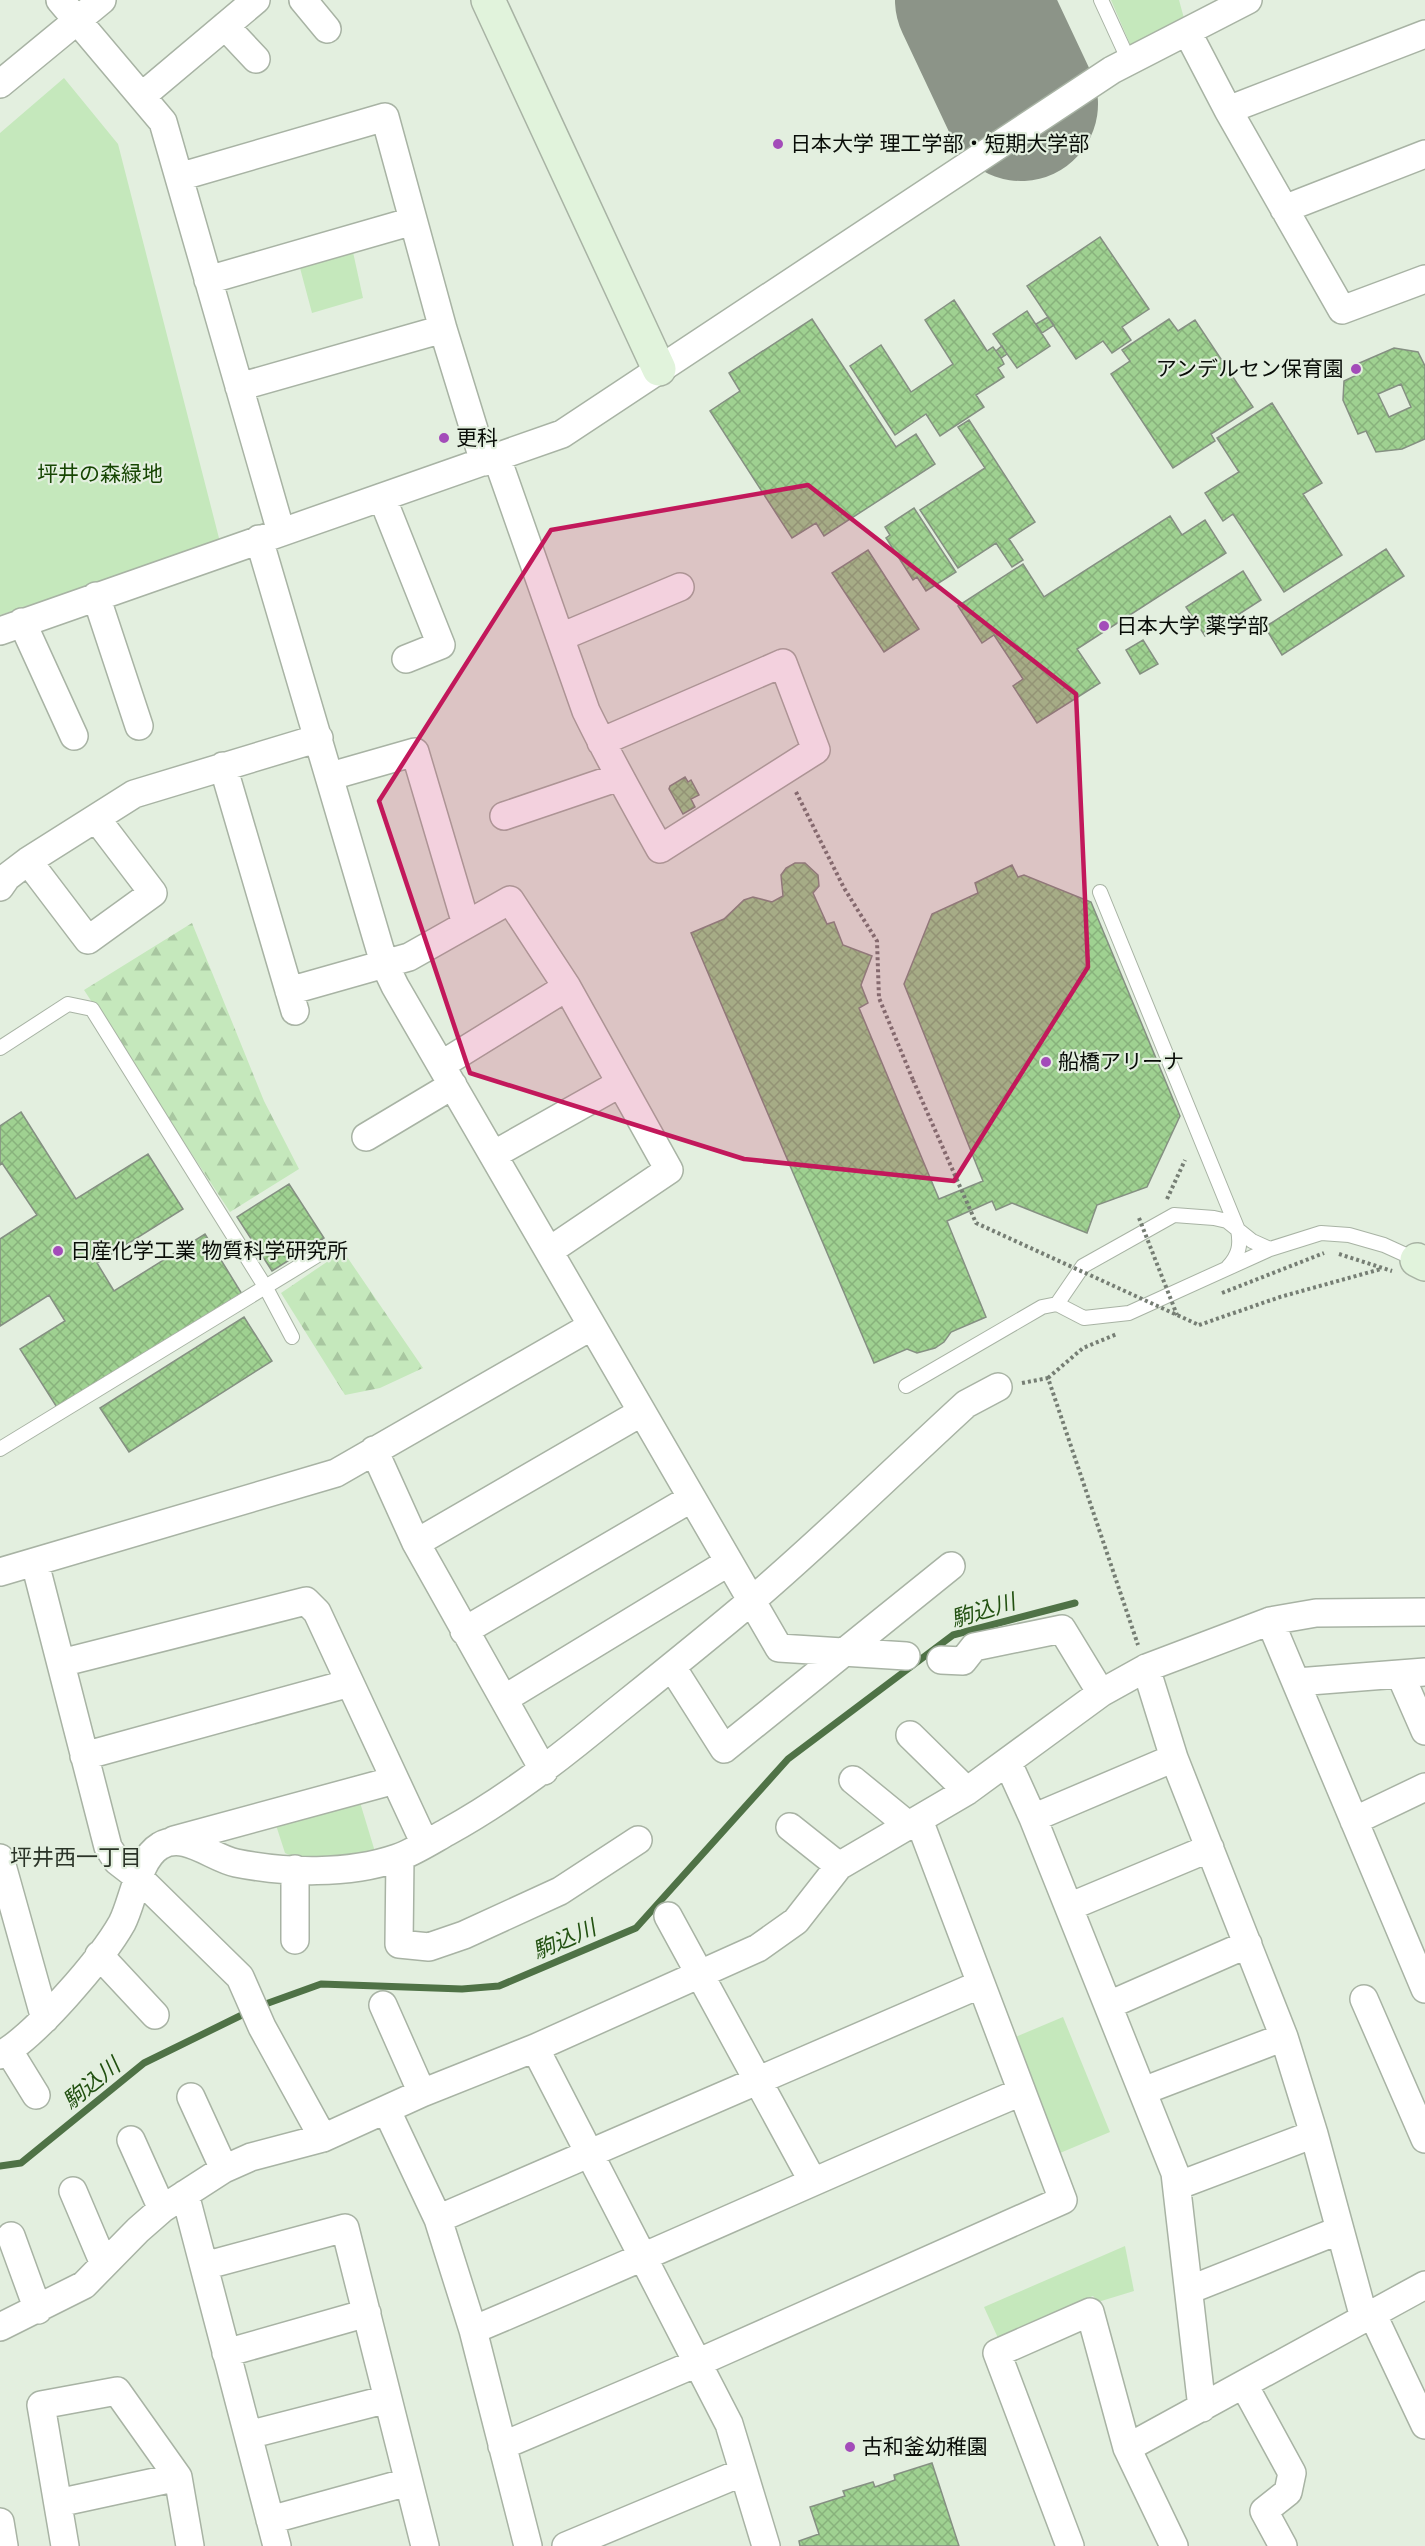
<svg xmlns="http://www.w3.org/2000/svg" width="1425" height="2546" viewBox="0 0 1425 2546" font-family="Lato,'Noto Sans JP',sans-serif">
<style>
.forest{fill:url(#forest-firs)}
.park{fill:#c5e8bc}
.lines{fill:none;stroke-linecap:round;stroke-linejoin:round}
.stream{stroke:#4f7246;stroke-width:7}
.runway{stroke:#8c9488;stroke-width:154}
.building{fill:url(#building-cross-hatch);stroke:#859082;stroke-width:1.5;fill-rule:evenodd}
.lane-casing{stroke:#a8b3a4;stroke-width:16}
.street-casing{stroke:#a8b3a4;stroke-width:30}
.secondary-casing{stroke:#a8b3a4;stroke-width:36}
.path{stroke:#767e74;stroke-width:4;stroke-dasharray:3 3;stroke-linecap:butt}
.lane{stroke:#fff;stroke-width:14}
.street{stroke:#fff;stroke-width:27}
.secondary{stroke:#e1f3dc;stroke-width:33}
.path-bridge{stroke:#767e74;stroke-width:4;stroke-dasharray:3 3;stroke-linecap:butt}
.marked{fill:#c2185b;fill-opacity:0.2;stroke:#c2185b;stroke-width:4.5;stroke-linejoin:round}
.poi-dot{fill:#a34cb9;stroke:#e3efdf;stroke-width:2}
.labels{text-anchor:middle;stroke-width:4.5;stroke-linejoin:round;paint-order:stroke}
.poi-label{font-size:21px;fill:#090d08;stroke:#e3efdf;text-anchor:start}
.park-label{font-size:21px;fill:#164502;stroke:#e3efdf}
.water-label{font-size:22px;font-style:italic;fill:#225111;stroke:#e3efdf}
.neighbourhood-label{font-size:22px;fill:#2b3428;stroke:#e3efdf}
</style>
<defs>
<pattern id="forest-firs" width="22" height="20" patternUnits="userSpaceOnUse" patternTransform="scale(1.5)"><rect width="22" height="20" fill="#c5e8bc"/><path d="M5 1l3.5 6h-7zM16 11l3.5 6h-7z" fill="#a8c6a0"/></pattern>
<pattern id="building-cross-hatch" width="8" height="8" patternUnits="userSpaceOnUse" patternTransform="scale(1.5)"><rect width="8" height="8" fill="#9fd191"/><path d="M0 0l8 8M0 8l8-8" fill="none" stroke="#88b27c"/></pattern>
</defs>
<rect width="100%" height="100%" fill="#e3efdf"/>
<!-- forest -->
<path class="forest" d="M192,923L264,1101L299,1169L230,1212L84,990Z
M343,1251L423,1368L380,1388L345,1395L281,1293Z"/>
<!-- park -->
<path class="park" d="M1111,0H1179L1185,22L1132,49Z
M64,78L118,144L220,542L0,615V133Z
M353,252L363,298L312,313L300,268Z
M359,1799L376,1855L300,1860L285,1853L275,1822Z
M1063,2017L1110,2132L1060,2153L1013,2038Z
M1125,2246L1134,2291L1098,2302L1093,2296L998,2338L984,2307Z"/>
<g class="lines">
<!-- stream -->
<path class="stream" d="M260,2006L321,1984L462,1989L499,1986L636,1928L788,1759L953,1635L1075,1603
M0,2166L21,2163L144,2063L250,2011"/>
<!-- runway -->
<path class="runway" d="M972,0L1021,104"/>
</g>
<!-- building -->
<path class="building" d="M1100,237L1149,309L1122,327L1131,340L1112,353L1103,341L1076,359L1027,286Z
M954,300L987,351L993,347L1001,358L1004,364L998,368L1004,377L976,395L984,407L940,436L926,414L895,435L850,366L881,345L911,392L953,364L925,320Z
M1027,311L1050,346L1017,368L993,334Z
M1048,317L1054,325L1042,333L1036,324Z
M812,319L896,447L916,434L935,464L824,536L816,523L792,538L710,411L740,391L729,373Z
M1169,319L1178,331L1195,320L1253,407L1211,434L1215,441L1173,468L1111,374L1130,361L1122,350Z
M1002,346L1007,354L1001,358L996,351Z
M1394,348L1418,352L1425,366V439L1402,449L1376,452L1366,431L1358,434L1343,400L1344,381L1359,374L1355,365ZM1401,384L1411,407L1389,417L1378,394Z
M1272,403L1322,483L1303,494L1342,555L1284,592L1233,514L1223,521L1205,493L1239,472L1217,438Z
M969,420L1035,522L1009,539L1023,560L1012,567L996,543L958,568L920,510L985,468L958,427Z
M914,508L956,572L926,591L917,577L913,580L886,538L890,535L885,527Z
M1170,516L1182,535L1205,520L1226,553L1077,649L1100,683L1037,723L1013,686L1023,679L994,635L982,643L958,606L1023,564L1044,597Z
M1386,549L1404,576L1282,655L1265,627Z
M868,550L919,629L884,652L832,573Z
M1243,571L1261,600L1205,636L1186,607Z
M1143,640L1158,664L1140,674L1126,650Z
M685,777L688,782L691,780L699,795L691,799L695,807L683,814L669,789L670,786Z
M795,863H805L818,875L819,886L813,893L827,924L834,922L843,945L872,956L861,985L868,1003L859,1008L939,1199L983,1181L904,984L932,914L978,893L975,883L1012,865L1018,877L1024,875L1091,902L1180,1116L1147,1187L1097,1205L1087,1233L1012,1203L996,1210L992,1201L947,1221L986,1317L951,1332L944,1342L935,1348L917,1353L907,1349L874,1363L691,933L724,919L744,900L753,897L772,902L783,896L781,875L786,868Z
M21,1112L76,1199L148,1154L183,1209L97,1263L114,1291L205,1234L242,1294L58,1409L20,1349L65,1321L49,1295L0,1326V1239L37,1215L2,1163L0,1165V1126Z
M289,1184L324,1238L272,1271L237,1217Z
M244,1317L272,1361L129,1452L100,1408Z
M932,2463L959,2546H800L799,2541L819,2534L810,2507L845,2496L843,2491L873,2482L875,2487L895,2480L894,2475Z"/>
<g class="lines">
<defs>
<path id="lane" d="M1101,0L1129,61
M1100,892L1238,1230C1241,1245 1239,1255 1228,1267
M0,1048L68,1004L92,1009L266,1288L292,1337
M1057,1304L1083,1266L1174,1215L1214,1218L1227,1221L1252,1241L1270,1249
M906,1386L1042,1307L1057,1304L1084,1318L1129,1313L1270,1249L1321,1233L1349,1235L1384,1245L1417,1260
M0,1449L321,1253"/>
<path id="street" d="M60,0L163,122L281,532
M303,0L327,29
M225,26L256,59
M1425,34L1228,110L1342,310L1425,279
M1191,39L1228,110
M0,84L102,0
M142,96L256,0
M179,177L385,117L443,329L484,462
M1284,209L1425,154
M208,280L413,221
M239,387L443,329
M497,458L586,711C609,758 634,803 660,849L816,750L783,663L601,742
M382,497L441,645L406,659
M259,539L384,963L395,986L779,1648L906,1656
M96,596L139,726
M22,622L74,736
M0,631L562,434L1112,70L1248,0
M561,637L680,587
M223,766L295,1011
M331,776L415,752L466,924
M504,816L619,777
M28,861L88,940L153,893L96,818
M0,887L7,877L28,861L134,794L319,738
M289,991L409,957L510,900L567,987L669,1170L549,1251
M441,1065L567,987
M366,1137L453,1085
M493,1155L619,1084
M374,1450L416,1543L544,1771
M416,1543L642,1412
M35,1563L108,1847L117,1861L139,1878L240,1977L262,2027L323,2138
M0,1572L336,1473L592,1326
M1270,1621L1425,1989
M464,1631L692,1498
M941,1660L963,1661L974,1647L1062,1629L1101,1693
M61,1663L306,1601L317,1612L425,1844
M672,1667L724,1749L951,1566
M1146,1668L1174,1758L1284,2037L1314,2134L1364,2318
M1400,1674L1425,1731
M1297,1682L1425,1672
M504,1699L729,1562
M910,1735L967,1791
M84,1756L350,1683
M1008,1763L1033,1818L1175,2173L1202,2408
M853,1780L908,1825
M1033,1818L1174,1758
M1354,1821L1425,1787
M790,1827L839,1866
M174,1840L395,1780
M400,1857L399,1944L429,1947L464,1935L560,1891L638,1840
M0,1858L45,2019
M295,1869V1940
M1069,1907L1210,1848
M668,1916L812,2180
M99,1955L155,2015
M1364,1999L1425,2139
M383,2005L422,2093
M1109,2005L1248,1944
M535,2048L729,2424L766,2546
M9,2051L36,2095
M0,2055C34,2038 103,1957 122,1923C133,1902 138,1859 160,1846C184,1831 212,1858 236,1863C286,1873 348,1875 397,1858C414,1852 431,1841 447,1832C507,1799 561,1757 614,1713C660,1676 705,1640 750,1602C824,1539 894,1470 966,1404L998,1387
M1143,2091L1284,2037
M191,2097L224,2169
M387,2111L438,2219L473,2330L528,2546
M131,2140L162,2209
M1177,2186L1314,2134
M73,2191L104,2264
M185,2194L277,2546
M438,2219L981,1984
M11,2236L38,2310
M204,2266L345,2228L425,2546
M1189,2290L1340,2230
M1372,2313L1425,2425
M0,2327L84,2285L138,2230L162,2209L224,2169L251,2157L323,2138L422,2093L535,2048L758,1948L796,1921L839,1866L967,1791L1101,1693L1146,1668L1270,1621L1316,1613L1425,1612
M473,2330C657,2253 838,2169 1021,2092
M226,2353L367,2313
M1244,2385L1292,2473L1288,2492L1264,2511L1283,2546
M248,2435L388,2399
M502,2446L697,2363L1063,2200L919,1820
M1127,2448L1425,2285
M58,2503L178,2477
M270,2520L408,2482
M0,2522L4,2546
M65,2546L41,2405L117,2391L178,2477L190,2546
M566,2546L743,2472
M1070,2546L997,2353L1090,2312L1127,2448L1174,2546"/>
<path id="secondary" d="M488,0L659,369
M1417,1260L1425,1264"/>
</defs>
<!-- lane casing -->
<use href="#lane" class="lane-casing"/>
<!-- street casing -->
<use href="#street" class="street-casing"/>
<!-- secondary casing -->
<use href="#secondary" class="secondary-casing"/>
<!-- path -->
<path class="path" d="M796,792L844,888L877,941L879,998L913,1080
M1167,1199L1185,1160
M1339,1254L1392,1271
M1222,1293L1324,1253
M1199,1325L1280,1297L1381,1269
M1048,1378L1083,1348L1117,1334
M1022,1383L1048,1378L1138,1645"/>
<!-- lane -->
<use href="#lane" class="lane"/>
<!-- street -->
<use href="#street" class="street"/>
<!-- secondary -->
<use href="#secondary" class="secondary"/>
<!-- path-bridge -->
<path class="path-bridge" d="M913,1080L976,1223L1199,1325
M1139,1218L1177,1315"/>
</g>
<!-- marked area -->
<path class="marked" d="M808,485L1076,694L1088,967L954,1181L744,1159L470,1073L379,801L551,530Z"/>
<!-- markers -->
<g class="poi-dot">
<circle cx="778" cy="144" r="6"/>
<circle cx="1356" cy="369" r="6"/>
<circle cx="444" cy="438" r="6"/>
<circle cx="1104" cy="626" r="6"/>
<circle cx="1046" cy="1062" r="6"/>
<circle cx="58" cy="1251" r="6"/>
<circle cx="850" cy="2447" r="6"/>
</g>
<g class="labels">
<!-- poi labels -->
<g class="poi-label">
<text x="790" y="151">日本大学 理工学部・短期大学部</text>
<text x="1344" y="376" text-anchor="end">アンデルセン保育園</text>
<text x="456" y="445">更科</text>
<text x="1116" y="633">日本大学 薬学部</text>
<text x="1058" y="1069">船橋アリーナ</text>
<text x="70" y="1258">日産化学工業 物質科学研究所</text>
<text x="862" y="2454">古和釜幼稚園</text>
</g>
<!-- park labels -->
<g class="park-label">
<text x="100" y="481">坪井の森緑地</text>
</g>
<!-- water labels -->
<g class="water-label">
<text transform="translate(983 1610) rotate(-17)" y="8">駒込川</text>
<text transform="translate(564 1939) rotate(-23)" y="8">駒込川</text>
<text transform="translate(91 2083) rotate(-39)" y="8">駒込川</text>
</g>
<!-- neighbourhood labels -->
<g class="neighbourhood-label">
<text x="76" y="1865">坪井西一丁目</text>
</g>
</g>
</svg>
